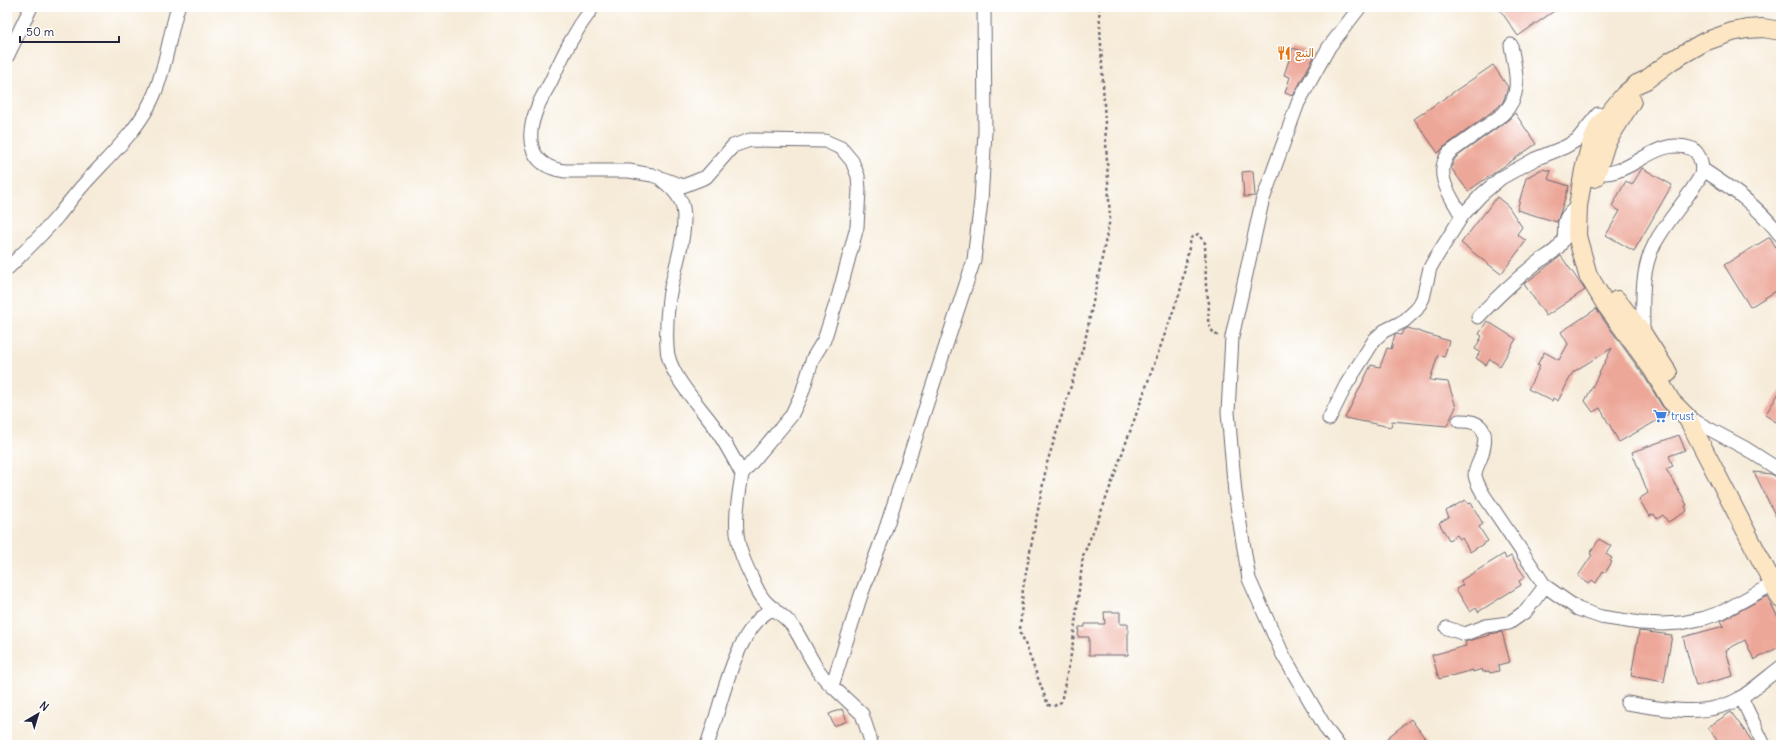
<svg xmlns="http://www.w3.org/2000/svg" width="1788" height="752" viewBox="0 0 1788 752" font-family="Delius,'Playpen Sans Arabic',sans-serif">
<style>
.building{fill:#eda799}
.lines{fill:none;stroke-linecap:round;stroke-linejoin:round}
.street-casing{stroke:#6c6872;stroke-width:15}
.secondary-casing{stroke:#6c6872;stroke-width:20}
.path{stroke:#6c6872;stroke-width:2.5;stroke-dasharray:3 3;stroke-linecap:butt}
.street{stroke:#fff;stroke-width:13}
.secondary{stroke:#fce6c4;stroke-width:18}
.labels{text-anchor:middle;stroke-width:3.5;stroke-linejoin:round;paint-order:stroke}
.food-label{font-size:11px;fill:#c56008;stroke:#fff;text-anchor:start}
.shop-label{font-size:11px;fill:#366cbe;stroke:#fff;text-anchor:start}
</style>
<rect width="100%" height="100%" fill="#fff"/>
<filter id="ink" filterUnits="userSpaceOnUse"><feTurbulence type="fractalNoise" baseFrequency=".025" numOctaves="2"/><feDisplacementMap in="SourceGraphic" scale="8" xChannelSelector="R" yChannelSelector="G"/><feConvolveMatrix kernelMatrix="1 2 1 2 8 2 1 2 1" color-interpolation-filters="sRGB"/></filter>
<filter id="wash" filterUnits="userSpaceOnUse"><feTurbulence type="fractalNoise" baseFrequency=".012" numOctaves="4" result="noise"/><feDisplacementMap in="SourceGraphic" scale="16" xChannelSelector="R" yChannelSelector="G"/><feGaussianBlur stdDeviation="0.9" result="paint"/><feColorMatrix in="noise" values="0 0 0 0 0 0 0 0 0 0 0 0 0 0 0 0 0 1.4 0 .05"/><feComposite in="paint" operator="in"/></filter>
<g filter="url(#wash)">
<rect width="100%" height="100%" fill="#f6ebd8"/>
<g id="blocks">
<!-- building -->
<path class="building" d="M1498,7H1560L1518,36Z
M1293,48L1315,55L1293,96L1285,93L1290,77L1284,75Z
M1493,65L1508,87L1503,102L1497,108L1444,147L1438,153L1414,119Z
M1515,113L1536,144L1468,191L1451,168L1455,158L1508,120Z
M1642,168L1672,185L1634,251L1606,235L1620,211L1612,206L1626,181L1632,185Z
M1542,169L1551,171L1548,179L1569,186L1557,222L1517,210L1526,178Z
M1253,171L1255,196L1244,197L1242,172Z
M1497,197L1508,206L1522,227L1517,234L1526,241L1501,274L1461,243Z
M1770,237L1781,256V288L1750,307L1724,265Z
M1561,256L1585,290L1546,316L1524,284Z
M1596,309L1644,376L1662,406L1669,414L1619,442L1600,408L1593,412L1585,401L1612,348L1573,372L1558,401L1553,398L1552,401L1528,389L1540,366L1537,365L1544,352L1559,360L1568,344L1561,332Z
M1487,321L1516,339L1500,366L1490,359L1486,365L1476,358L1480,352L1475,349L1482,336L1479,334Z
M1408,328L1449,341L1444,357L1438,355L1430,380L1448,382L1456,407L1447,426L1392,421L1391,427L1345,418L1371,365L1380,367L1387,348L1391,349L1395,334L1401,335L1403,331Z
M1781,390V425L1765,415Z
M1679,435L1685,450L1669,456L1673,466L1666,469L1687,505L1685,506L1687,511L1668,522L1663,515L1657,519L1654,514L1649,516L1639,499L1648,493L1632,452Z
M1754,472L1771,474L1781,479V527Z
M1465,500L1468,504L1471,503L1483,524L1479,527L1488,541L1470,552L1462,538L1460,539L1457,535L1449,540L1439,523L1449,517L1446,511Z
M1599,539L1611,546L1606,554L1612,558L1610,561L1612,562L1605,573L1603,571L1596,583L1592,580L1589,584L1578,576L1592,555L1590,554Z
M1504,554L1506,559L1511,556L1525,577L1519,581L1521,585L1478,612L1476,608L1470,612L1456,589L1463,585L1460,581Z
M1767,596L1781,623V646L1754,660L1745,640L1726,650L1733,676L1696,686L1683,637L1724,626L1721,621Z
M1104,612H1120V624H1128V655H1089V637H1078L1079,627H1085V624H1105Z
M1639,631L1672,635L1664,682L1631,676Z
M1502,632L1510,662L1498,665L1499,671L1490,673L1489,671L1483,672L1482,669L1473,672V670L1439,679L1432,655L1466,646L1465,642L1490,635L1489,634Z
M842,709L847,721L834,726L829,714Z
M1731,712L1755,745H1720L1708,727Z
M1411,719L1430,745H1393L1387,738Z"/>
</g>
</g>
<g filter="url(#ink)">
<use href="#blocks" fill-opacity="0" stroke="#6c6872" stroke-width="1"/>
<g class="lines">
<defs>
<path id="street" d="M593,7C574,32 565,51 552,79C548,88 542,96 538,106C525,136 527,166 565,171H629L652,175L683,186L706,177L733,146L750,140L825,141L841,148L852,161L858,176L859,190L857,227L839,294L824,340L813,358L802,393L791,416L742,474C734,459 726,444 716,429C701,407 667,374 667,347C666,331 667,314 669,298C673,272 688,234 683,208C681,196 671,187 662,180
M7,57L31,7
M1702,169C1734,190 1757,205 1781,236
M1590,172C1633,182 1650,134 1693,149C1701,156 1703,165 1701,175C1688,199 1668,219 1655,243C1640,270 1643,304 1643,334
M1462,216C1451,197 1433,174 1449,153L1503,114C1524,93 1515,71 1511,45
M7,269C24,252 42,235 58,216C67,205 75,194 85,183C110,155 139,130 154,95C166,67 169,36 178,7
M1478,317C1496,298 1514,281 1534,265C1542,258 1554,254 1560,245C1572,229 1554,223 1578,206
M1687,417L1745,448L1781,471
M1329,419L1346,385L1375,339L1384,331L1404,321L1417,309L1423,298L1430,268L1435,259L1462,216L1481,195L1501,178L1535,159L1565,147L1577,140L1598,114
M1459,421C1485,420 1489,434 1481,457C1479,463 1475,469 1475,475C1476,483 1481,490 1485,497L1545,586L1578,609L1601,617L1640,623L1662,624L1681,623L1705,618L1722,612L1773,584
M742,474C739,495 734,519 738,541C740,553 746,566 752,578C755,585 759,595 765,601C774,611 786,616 794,628C807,648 813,669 832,686L861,595L884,534L974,260L981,201L985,132L984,7
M1447,628L1465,634L1486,626L1509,623L1526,611L1545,586
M832,686L862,714L870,738L871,745
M1741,697L1764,745
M1627,703C1663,709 1708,719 1742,697C1755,688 1768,677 1781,667
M707,745C721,707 731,648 759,619C763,614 769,611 774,608
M1338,745L1327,730L1283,655L1249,579L1235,493L1228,412L1232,337L1262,202L1298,103L1329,47L1360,7"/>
<path id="secondary" d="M1781,31L1763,28L1747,29L1732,32L1704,42L1671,61L1646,80L1637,84L1624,95L1598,127L1590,147L1584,170L1578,206L1577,236L1588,275L1606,305L1653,370L1671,401L1687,417L1781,599
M1595,178L1606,143L1632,101
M1617,300L1643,334L1668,373"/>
</defs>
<!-- street casing -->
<use href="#street" class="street-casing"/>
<!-- secondary casing -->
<use href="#secondary" class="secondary-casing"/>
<!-- path -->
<path class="path" d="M1099,7L1110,219L1085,341L1047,463L1023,588L1020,630L1048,705L1054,706L1061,702L1072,650L1083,556L1103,507L1180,292L1191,238L1198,234L1205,243L1206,288L1209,303L1208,323L1214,334L1220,336"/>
<!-- street -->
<use href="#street" class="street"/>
<!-- secondary -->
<use href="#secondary" class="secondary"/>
</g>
</g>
<!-- icons -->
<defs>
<symbol id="restaurant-bare" viewBox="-9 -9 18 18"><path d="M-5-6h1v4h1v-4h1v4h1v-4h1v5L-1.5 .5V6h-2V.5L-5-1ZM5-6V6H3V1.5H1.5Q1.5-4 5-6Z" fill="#e8710a" stroke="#fff" stroke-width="2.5" paint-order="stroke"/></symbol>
<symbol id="supermarket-bare" viewBox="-9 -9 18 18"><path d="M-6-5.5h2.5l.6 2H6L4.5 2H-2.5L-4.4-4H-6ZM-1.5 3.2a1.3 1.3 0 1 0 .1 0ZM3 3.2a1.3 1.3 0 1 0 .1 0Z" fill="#3f7fe0" stroke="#fff" stroke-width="2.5" paint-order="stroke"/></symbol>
</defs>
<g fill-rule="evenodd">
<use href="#restaurant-bare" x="1274" y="43" width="20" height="20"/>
<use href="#supermarket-bare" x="1650" y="406" width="20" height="20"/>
</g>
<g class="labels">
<!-- food labels -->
<g class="food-label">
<text x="1295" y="57">النبع</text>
</g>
<!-- shop labels -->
<g class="shop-label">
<text x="1671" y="420">trust</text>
</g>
</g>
<!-- margin -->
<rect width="1788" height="752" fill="none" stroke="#fff" stroke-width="24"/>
<!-- north arrow -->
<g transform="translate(38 714) rotate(38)" stroke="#ffffff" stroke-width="3" paint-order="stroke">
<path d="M0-3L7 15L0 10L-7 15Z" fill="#22223b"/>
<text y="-6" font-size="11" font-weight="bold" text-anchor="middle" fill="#22223b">N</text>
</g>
<!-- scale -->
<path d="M20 36v6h99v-6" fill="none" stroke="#22223b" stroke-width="2"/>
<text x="26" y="36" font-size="12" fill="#22223b" stroke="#ffffff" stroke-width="3" paint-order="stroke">50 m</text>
</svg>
